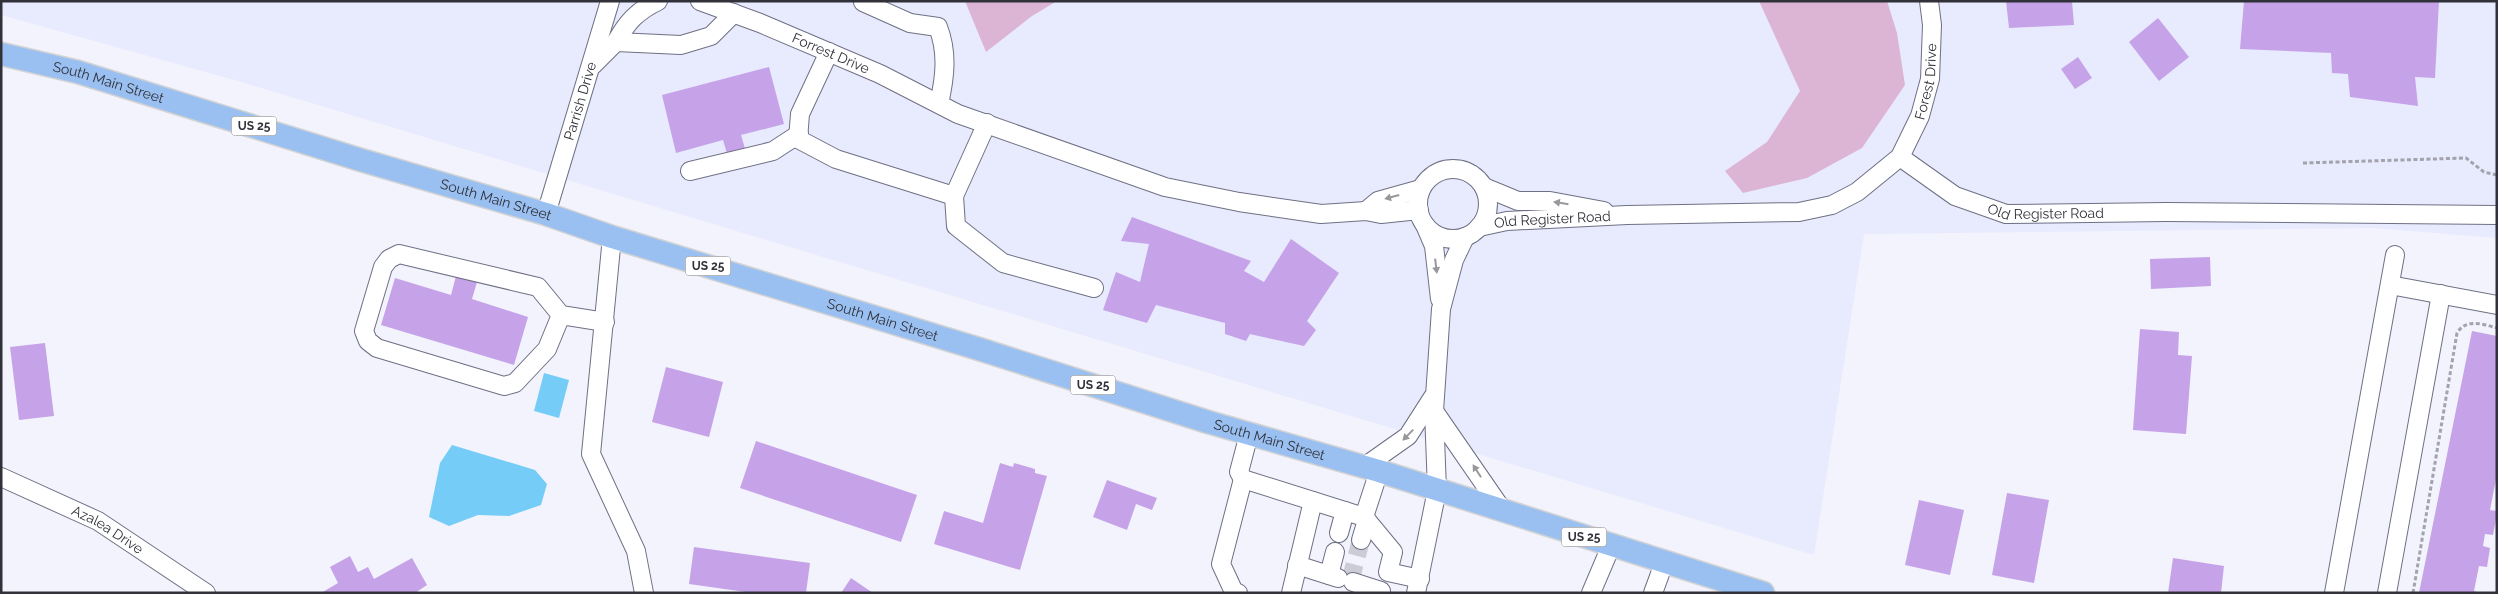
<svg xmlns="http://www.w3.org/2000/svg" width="2498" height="594" viewBox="0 0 2498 594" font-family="Raleway,sans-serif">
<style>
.built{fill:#e8eafd}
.green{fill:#dcb5d5}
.water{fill:#75cdf7}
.building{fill:#c6a3e9}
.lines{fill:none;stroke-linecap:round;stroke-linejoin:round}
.minor-tunnel{stroke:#cbccd5;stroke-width:18;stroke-dasharray:18 9;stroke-linecap:butt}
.minor-casing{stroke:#6e7084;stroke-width:20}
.major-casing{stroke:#d1d2d3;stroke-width:25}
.path{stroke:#a2a3ac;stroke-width:3;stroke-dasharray:4 2.5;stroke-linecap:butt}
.minor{stroke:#fff;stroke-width:18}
.major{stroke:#9ac0f2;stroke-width:22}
.oneway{fill:#98989c}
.labels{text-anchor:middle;stroke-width:5;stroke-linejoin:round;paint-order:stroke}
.shield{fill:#fff;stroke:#6e6f74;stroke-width:1}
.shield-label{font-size:12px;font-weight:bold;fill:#303139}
.street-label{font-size:14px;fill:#303139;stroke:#fff}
</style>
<rect width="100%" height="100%" fill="#f2f3fc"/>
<!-- built -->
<path class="built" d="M1,1H2497V238L2374,228L1864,234L1814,555L238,81L1,15Z"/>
<!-- green -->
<path class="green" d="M965,1H1057L1032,16L986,52Z
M1759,1H1887L1897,33L1905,85L1862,148L1807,178L1743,193L1725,171L1767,142L1800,91Z"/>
<!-- water -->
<path class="water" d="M544,373L569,380L559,418L534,411Z
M452,445L535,470L547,484L541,505L509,516L478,515L449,526L429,517L440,463Z"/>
<!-- building -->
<path class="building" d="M2006,1H2072L2074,25L2009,28Z
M2244,1H2439L2435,78L2415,77L2418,106L2350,97L2348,74L2332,73L2331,53L2240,49Z
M2158,18L2189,57L2159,81L2129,42Z
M2078,57L2092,78L2075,89L2061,69Z
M769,67L784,124L741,135L746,152L728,157L723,140L676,153L662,95Z
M1132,217L1251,261L1244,271L1264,282L1291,239L1339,273L1307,321L1316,330L1304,346L1250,334L1246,341L1225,334V323L1156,305L1147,323L1103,310L1116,272L1140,282L1149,244L1121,241Z
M2210,257L2211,286L2151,289L2150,259Z
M456,276L477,282L472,299L528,317L514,365L381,325L395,278L451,295Z
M2140,329L2179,332L2178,355L2192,356L2186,434L2133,430Z
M2472,331L2497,336V474L2490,510L2497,511V514L2493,535L2485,534L2483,546L2490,548L2487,567L2479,566L2474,591L2479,593H2419Z
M45,343L54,416L19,420L10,347Z
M666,367L723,382L709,437L652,422Z
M756,441L917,495L901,542L740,488Z
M1000,463L1013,467L1014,463L1035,469V473L1047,476L1020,570L934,544L944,511L983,523Z
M1107,480L1157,498L1152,510L1136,504L1127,530L1093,517Z
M2007,493L2049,500L2034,583L1992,575Z
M1919,500L1964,510L1950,575L1905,565Z
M694,547L810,563L806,593H753L689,584Z
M350,556L358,572L368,567L374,579L412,558L427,585L415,593H321L338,583L330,567Z
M2173,558L2224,566L2221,593H2168Z
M851,578L873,593H841Z"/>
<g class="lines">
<!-- minor-tunnel -->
<path class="minor-tunnel" d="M1350,582L1361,540"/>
<defs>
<g id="minor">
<path id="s1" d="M700,1L760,23L880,74L958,114L1165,187L1239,202L1321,214L1366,211L1381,214L1419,210"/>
<path d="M863,2L910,23L938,27C948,53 945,77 939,104"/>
<path d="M616,42C627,22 637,11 658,1"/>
<path d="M829,52L800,114L798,139L836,159L954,196"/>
<path d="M593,65L616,42L681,45L711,36L734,13"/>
<path d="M987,123L954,196L956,226L1003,263L1094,288"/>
<path id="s2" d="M1900,157L1955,196L2006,214L2166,212L2497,215"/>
<circle cx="1453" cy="204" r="35"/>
<path d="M690,171L773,151L799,134"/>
<path d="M1484,187L1518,201H1550L1604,211"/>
<path d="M1366,211L1378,201L1421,189"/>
<path id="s3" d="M546,214L610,1"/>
<path d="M1425,225L1434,246L1440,299"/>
<path id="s4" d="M1479,227L1507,221L1627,215L1799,212L1832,205L1857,192L1900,157L1920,116L1930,79L1932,25L1929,1"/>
<path d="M612,237L591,454L636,551L644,593"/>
<path d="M2390,285L2497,305"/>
<path d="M561,315L547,349L515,383L504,386L377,348L368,341L364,331L383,267L389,259L399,254L538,287L561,315L605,322"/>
<path d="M1434,411L1503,511"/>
<path d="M1249,434L1239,472L1243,479L1364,517"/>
<path d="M1364,467L1408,436L1433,397"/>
<path d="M1379,471L1364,517L1393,552L1388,572L1420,579"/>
<path id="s5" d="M1,477L98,521L206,593"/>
<path d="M1339,533L1345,511"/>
<path d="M1361,540L1367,520"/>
<path d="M1297,565L1338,578"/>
<path d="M1329,575L1335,552"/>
<path d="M1353,582L1381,591"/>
<path d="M1238,593L1234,592L1221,564L1243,479"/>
<path d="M1291,593L1313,501"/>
<path d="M1416,593L1437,490L1434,411L1441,309L1454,260L1465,237"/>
<path d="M1591,593L1611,546"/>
<path d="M1653,593L1664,563"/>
<path d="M2334,593L2395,255"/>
<path d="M2387,593L2441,294"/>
</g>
<g id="major">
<path id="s6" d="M1,54L78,72L361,160L546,214L612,237L979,349L1208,422L1379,471L1763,593"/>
</g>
</defs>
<!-- minor casing -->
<use href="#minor" class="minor-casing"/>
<!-- major casing -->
<use href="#major" class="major-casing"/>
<!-- path -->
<path class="path" d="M2303,163L2466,158L2484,172L2497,175
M2413,593L2457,333C2466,318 2483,324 2497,328"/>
<!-- minor -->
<use href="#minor" class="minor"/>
<!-- major -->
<use href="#major" class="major"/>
</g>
<!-- one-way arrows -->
<defs><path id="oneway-solid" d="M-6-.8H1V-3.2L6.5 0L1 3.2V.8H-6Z" transform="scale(1.25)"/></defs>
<g class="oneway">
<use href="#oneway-solid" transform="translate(1392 197) rotate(165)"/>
<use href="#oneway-solid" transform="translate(1561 203) rotate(-171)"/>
<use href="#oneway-solid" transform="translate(1436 266) rotate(83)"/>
<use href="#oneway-solid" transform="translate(1408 435) rotate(134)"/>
<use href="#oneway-solid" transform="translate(1477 471) rotate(-123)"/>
</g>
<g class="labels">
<!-- shield labels -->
<g class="shield">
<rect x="231.5" y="116.5" width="45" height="19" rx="4"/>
<rect x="685.5" y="256.5" width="45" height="19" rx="4"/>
<rect x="1070.5" y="375.5" width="45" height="19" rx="4"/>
<rect x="1561.5" y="527.5" width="45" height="19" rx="4"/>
</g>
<g class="shield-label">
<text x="254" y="130">US 25</text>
<text x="708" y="270">US 25</text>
<text x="1093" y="389">US 25</text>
<text x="1584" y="541">US 25</text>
</g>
<!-- street labels -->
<g class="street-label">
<text dy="5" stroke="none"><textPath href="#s1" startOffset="141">Forrest Drive</textPath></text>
<text dy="5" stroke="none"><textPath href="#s4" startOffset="519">Forest Drive</textPath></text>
<text dy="5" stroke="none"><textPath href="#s6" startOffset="111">South Main Street</textPath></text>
<text dy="5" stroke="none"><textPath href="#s3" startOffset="118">Parrish Drive</textPath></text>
<text dy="5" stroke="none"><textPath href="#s6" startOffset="516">South Main Street</textPath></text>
<text dy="5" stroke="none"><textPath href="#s2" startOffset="161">Old Register Road</textPath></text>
<text dy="5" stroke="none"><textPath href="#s4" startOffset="74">Old Register Road</textPath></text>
<text dy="5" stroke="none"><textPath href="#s6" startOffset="921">South Main Street</textPath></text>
<text dy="5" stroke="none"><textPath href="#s6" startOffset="1326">South Main Street</textPath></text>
<text dy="5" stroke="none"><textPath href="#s5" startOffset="119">Azalea Drive</textPath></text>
</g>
</g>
<!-- border -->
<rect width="2498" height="594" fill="none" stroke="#303139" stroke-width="5"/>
</svg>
